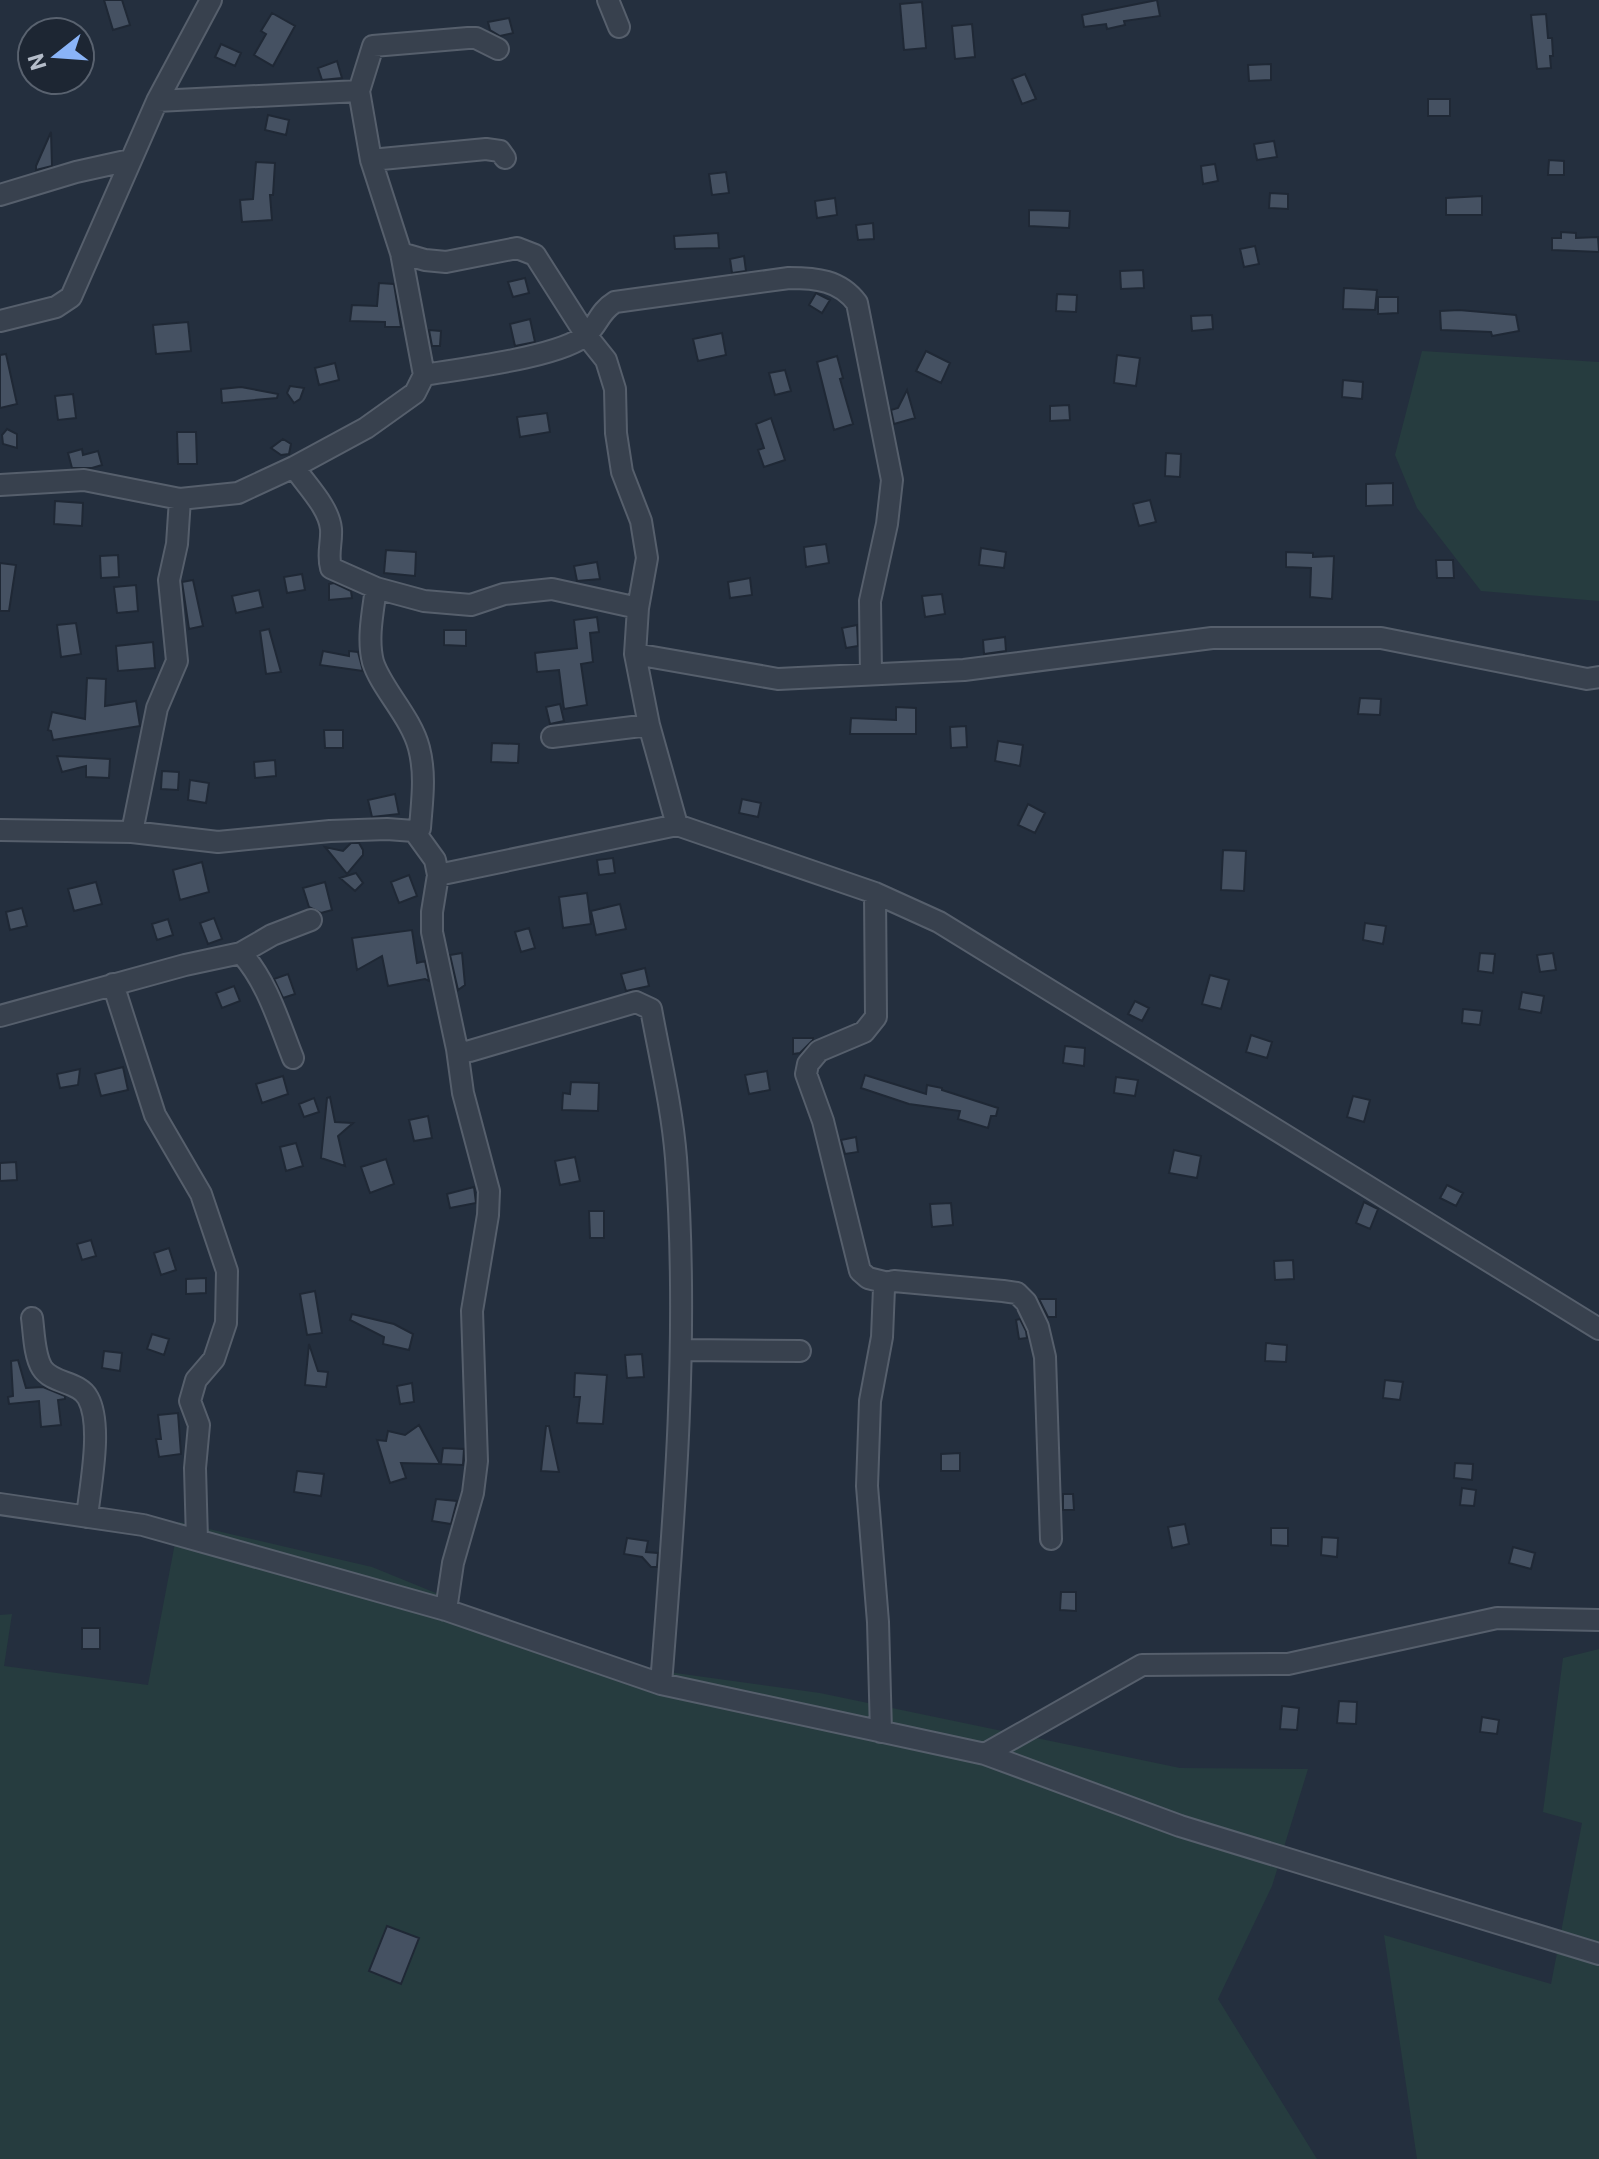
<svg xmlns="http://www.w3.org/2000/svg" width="1599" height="2159" viewBox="0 0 1599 2159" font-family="Roboto,sans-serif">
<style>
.green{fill:#263c3f}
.building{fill:#455162;stroke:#1f2835;stroke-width:2}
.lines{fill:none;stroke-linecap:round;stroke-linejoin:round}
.street-casing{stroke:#565f6c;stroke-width:24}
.street{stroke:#38414e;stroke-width:20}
</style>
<rect width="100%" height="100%" fill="#242f3e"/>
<!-- green -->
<path class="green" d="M1422,351L1599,362V601L1481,591L1417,508L1395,455Z
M179,1522L372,1567L610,1664L820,1693L1180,1768L1308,1769L1272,1886L1218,1999L1317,2159H0V1615L12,1614L4,1666L148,1685Z
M1599,1649V2159H1417L1384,1935L1551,1984L1582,1823L1543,1812L1563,1658Z"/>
<!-- building -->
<path class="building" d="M104,0H122L130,25L113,30Z
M1157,0L1160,16L1124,21L1125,25L1107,29L1106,24L1084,27L1082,15Z
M922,2L926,48L904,50L900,4Z
M272,13L295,26L273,66L254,55L266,34L261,31Z
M1546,14L1548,38H1552L1553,56H1550L1551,68L1537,69L1531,15Z
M509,18L513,33L500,36L490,30L488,22Z
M972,24L975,57L955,59L952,26Z
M221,44L241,53L235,66L215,57Z
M337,61L342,78L322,80L318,68Z
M1271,64V80L1249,81L1248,65Z
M1025,74L1036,99L1022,104L1012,79Z
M1428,99H1450V116H1428Z
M268,115L289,120L286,135L265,130Z
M51,132L52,166L36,170V166Z
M1274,141L1277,157L1257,160L1254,144Z
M1549,160L1564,161V175H1548Z
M256,162L275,163L273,195H270L272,220L242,222L240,200L253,199Z
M1215,164L1218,181L1203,184L1201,166Z
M726,172L729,193L712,195L709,174Z
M1270,193L1288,194V209L1269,208Z
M1482,196V215H1446V198Z
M835,198L837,215L817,218L815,201Z
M1029,210L1070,211L1069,228L1029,226Z
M873,223L874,239L858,240L856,225Z
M1561,232L1576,233V238L1598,237L1599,252L1552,250V238H1561Z
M718,233L719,248L675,249L674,236Z
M1255,246L1259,264L1244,267L1240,249Z
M744,256L746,271L732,273L730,259Z
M1143,270L1144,288L1121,289L1120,271Z
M525,278L529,293L513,297L508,282Z
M379,283L394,284L401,327H385V322L350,321L352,305L377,306Z
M1344,288L1377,290L1375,310L1343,309Z
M816,293L830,300L822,313L809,305Z
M1057,294L1077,295L1076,312L1056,311Z
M1378,297H1398V313L1378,314Z
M1459,310L1516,315L1519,331L1492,336L1491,332L1441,330L1440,311Z
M1212,315L1213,329L1192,331L1191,316Z
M530,319L535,342L515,346L510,324Z
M188,322L191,351L156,354L153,325Z
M429,330L441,331L440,346H432Z
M722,333L726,355L698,361L693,339Z
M926,351L950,363L941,383L916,371Z
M6,354L17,404L0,408V355Z
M1117,355L1140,358L1136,386L1114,383Z
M837,356L843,378L840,379L853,424L834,430L817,362Z
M335,363L339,380L319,385L315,368Z
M785,370L791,391L775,395L769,373Z
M1343,380L1363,382L1362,399L1342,397Z
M290,386L304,388L300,399L294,403L287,393Z
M241,387L278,394L277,398L222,403L221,389Z
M907,390L915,418L894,424L891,410L898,408Z
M73,394L76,418L58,420L55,396Z
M1069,405L1070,420L1050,421V406Z
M547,413L550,432L520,437L517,417Z
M771,418L785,460L764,467L758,450L764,448L756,424Z
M7,429L17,434V448L3,444L2,435Z
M177,432H196L197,464H178Z
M283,439L291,444L289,454L281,455L271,448Z
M82,449L83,455L98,451L102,465L92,468H72L68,453Z
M1166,453L1181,454L1180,477L1165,476Z
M1393,483V505L1366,506V484Z
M1150,500L1156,522L1139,526L1133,504Z
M55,501L83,503L82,526L54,524Z
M826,544L829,563L806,567L804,547Z
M981,548L1006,552L1004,568L979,565Z
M386,550L416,552L415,576L384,573Z
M1286,552L1313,553V557L1334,556L1332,599L1310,597L1311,568L1286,567Z
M118,555L119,577L101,578L100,556Z
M1436,560H1453L1454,578H1437Z
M597,562L600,579L577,581L574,566Z
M0,563L16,565L9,611H0Z
M302,574L305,590L287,593L284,577Z
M750,578L752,595L730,598L728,582Z
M193,580L203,626L189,629L182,582Z
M334,583L351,591L352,598L329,600V584Z
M136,585L138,611L117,613L114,587Z
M259,590L263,607L236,613L232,596Z
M942,594L945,614L925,617L922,596Z
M597,617L599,632L590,633L593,662L581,664L587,705L564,709L559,670L537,672L535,653L577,648L574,620Z
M76,623L81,654L61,657L57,625Z
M857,625L858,646L846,648L842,628Z
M269,629L281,672L266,674L260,631Z
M444,630H466V646L444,645Z
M1005,637L1006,651L984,654L983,640Z
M153,642L155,668L118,671L116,646Z
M323,651L349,656V651L358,652L363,671L320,665Z
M87,678L106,679L105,706L136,701L140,726L53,740L51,731L48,730L52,712L85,719Z
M1360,698L1381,699L1380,715L1358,714Z
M560,704L564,721L550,724L546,707Z
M896,707L916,708V734H850L851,718L896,720Z
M966,726L967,747L951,748L950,727Z
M324,730H343V748H325Z
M998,741L1023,745L1020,766L995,761Z
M492,743L519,744L518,763L491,762Z
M57,756L110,759L109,778L86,777V766L62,772Z
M275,760L276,776L255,778L254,762Z
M162,771L179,772L178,790L161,789Z
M190,780L209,783L206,803L188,800Z
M395,794L399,814L372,817L368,800Z
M742,799L761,803L758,817L739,813Z
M1028,804L1045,813L1035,833L1018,825Z
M351,843H359L363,850V855L347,874L325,847L343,851Z
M1223,850L1246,851L1244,891L1221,890Z
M613,858L615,873L599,875L597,860Z
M202,862L209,892L180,900L173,870Z
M356,873L363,883L355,891L340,878Z
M409,875L417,896L399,903L391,882Z
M96,882L102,904L74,911L68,889Z
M325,882L332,910L321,913L309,907L303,888Z
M587,893L591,924L563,928L559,897Z
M620,904L626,929L596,935L591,911Z
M22,908L27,926L10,930L6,912Z
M214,918L222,939L208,944L200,923Z
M168,919L173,935L157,940L152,924Z
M1365,923L1386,926L1383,944L1363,940Z
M529,928L535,948L521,952L515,932Z
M412,930L417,963L425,961L429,981L425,979L388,986L382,956L357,970L352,938Z
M462,953L465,985L458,990L450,955Z
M1480,953L1495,954L1493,973L1478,971Z
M1553,953L1556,970L1540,972L1537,955Z
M645,968L649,986L626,991L621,974Z
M288,974L295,994L283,998L274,979Z
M1210,975L1229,980L1221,1009L1202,1004Z
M234,986L240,1001L222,1008L216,993Z
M1522,992L1544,996L1541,1013L1519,1009Z
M1135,1001L1149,1008L1142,1021L1128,1014Z
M1463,1009L1482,1011L1480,1025L1462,1023Z
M1251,1035L1272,1042L1267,1058L1246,1052Z
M793,1038H813V1040L800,1053L793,1054Z
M1065,1046L1085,1048L1084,1066L1063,1063Z
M123,1067L128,1090L101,1096L95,1074Z
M80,1069L78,1085L60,1088L57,1074Z
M767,1071L770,1090L749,1094L745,1075Z
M865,1075L926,1094L927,1085L942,1088V1090L998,1108L996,1116H991L988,1128L958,1119L960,1111L909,1104L861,1088Z
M283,1076L288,1094L262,1103L256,1084Z
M1116,1077L1138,1080L1135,1096L1114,1093Z
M571,1082L599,1083L598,1111L562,1110L563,1093L570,1094Z
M1353,1096L1370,1100L1364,1122L1347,1117Z
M330,1097L335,1122L353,1123L338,1136L345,1166L321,1158L327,1098Z
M314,1098L319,1112L304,1117L299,1104Z
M428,1116L432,1138L414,1141L409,1120Z
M856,1137L858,1152L845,1154L841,1140Z
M296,1143L303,1166L286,1171L280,1147Z
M1174,1150L1201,1156L1197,1178L1169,1173Z
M575,1157L580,1181L560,1185L555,1161Z
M386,1159L394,1184L370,1193L361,1167Z
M16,1162L17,1180L0,1181V1163Z
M1447,1185L1463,1193L1456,1206L1440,1198Z
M474,1187L476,1203L450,1208L447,1194Z
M1364,1202L1378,1209L1370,1229L1356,1223Z
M951,1203L953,1225L932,1227L930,1204Z
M589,1211H604V1238H590Z
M91,1240L96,1256L82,1260L77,1244Z
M169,1248L176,1270L161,1275L154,1253Z
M1293,1260L1294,1279L1275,1280L1274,1261Z
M206,1278V1293L186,1294V1279Z
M315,1291L322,1333L307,1335L300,1294Z
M1039,1299H1056V1317H1048Z
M352,1314L394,1324L413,1334L409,1350L383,1344L384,1337L350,1320Z
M1020,1319L1026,1331L1027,1338L1019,1339L1016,1320Z
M152,1334L169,1339L164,1355L147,1349Z
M1266,1343L1287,1345L1286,1362L1265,1361Z
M309,1344L318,1371L328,1372L326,1387L305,1385Z
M104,1351L122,1353L120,1371L102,1368Z
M642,1354L644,1377L627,1378L625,1355Z
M18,1360L26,1388L43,1387L65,1396V1399L58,1400L61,1425L41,1427L39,1401L9,1404L8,1397L13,1396L11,1361Z
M575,1373L607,1375L603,1424L577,1423L580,1397H574Z
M1385,1380L1403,1382L1400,1400L1383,1398Z
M412,1383L414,1402L400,1404L397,1386Z
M178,1413L181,1454L159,1457L156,1439H161L158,1415Z
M419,1425L440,1464L401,1463L406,1478L390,1483L377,1440L386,1441L388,1431L405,1435Z
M546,1426H549L559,1472L541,1471Z
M443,1448L464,1449L463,1465L441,1464Z
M960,1453V1471H941V1454Z
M1455,1463L1473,1464L1472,1480L1454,1478Z
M297,1471L324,1474L321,1496L294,1492Z
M1462,1488L1476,1490L1474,1506L1460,1505Z
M1063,1494H1073L1074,1510H1063Z
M436,1499L457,1501L451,1524L432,1521Z
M1185,1524L1189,1544L1172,1548L1168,1527Z
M1271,1528H1288V1546L1271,1545Z
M1322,1537L1338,1538L1337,1557L1321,1555Z
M627,1538L648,1541L646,1552L658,1553L657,1567H651L642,1557L624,1554Z
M1513,1547L1535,1553L1531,1569L1509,1563Z
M1061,1592H1076V1611L1060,1610Z
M82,1628H100V1649H82Z
M1339,1701L1357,1702L1356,1724L1337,1723Z
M1282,1706L1299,1708L1297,1730L1280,1729Z
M1482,1717L1499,1720L1497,1734L1480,1732Z
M387,1926L419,1938L401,1984L369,1971Z"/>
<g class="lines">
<defs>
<path id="street" d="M608,0L619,27
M359,91L373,46L468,38H476L498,49
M371,160L486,149L500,151L505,158
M0,195L76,172L130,160
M401,253L425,260L446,262L517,248L535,255L586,335L606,360L615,389L616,433L622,472L641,521L647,558L638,608L635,654
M0,321L56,307L71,297L157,101L211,0
M424,375C459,369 563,357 587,334C599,323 599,312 615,302L789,278C816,278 840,280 857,303L892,480L887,524L870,601L871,674
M294,467C306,485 329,507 331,529C332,543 327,554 331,568L376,588L424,601L471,605L504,594L552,589L638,608
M0,485L84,480L180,499L238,493L294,467L366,428L415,393L424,375L401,253L371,160L359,91L157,101
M552,737L649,725
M677,825L649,725L635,654L778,679L964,670L1212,638H1381L1587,679L1599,677
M0,830L132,832L218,842L330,831L387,829L414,831L420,828C422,801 426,775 419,748C411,717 381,688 373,662C367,639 373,611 376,588
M414,831L435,860L438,875L432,912V932L457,1049L464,1052L470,1051L636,1002L651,1009C660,1058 672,1108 676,1158C689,1334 675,1509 661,1684
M132,832L157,708L177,661L169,580L177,544L180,499
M438,875L677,825L875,893L939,922L1599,1329
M875,893L876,1017L864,1032L819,1051L808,1064L806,1074L823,1121L860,1271L868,1278L888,1283
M241,953L272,935L311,920
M113,984L155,1115L201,1194L227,1271L226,1323L214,1359L196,1380L190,1401L199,1425L195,1468L197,1540
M0,1016L185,965L241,953C267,981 279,1023 293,1058
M32,1318C34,1332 34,1355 42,1368C52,1384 79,1381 88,1398C103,1425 90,1487 87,1517
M683,1350L800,1351
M0,1504L143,1525L446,1610L661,1684L985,1754L1180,1826L1599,1954
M446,1610L453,1563L473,1493L477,1461L472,1311L488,1215L489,1191L463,1093L457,1049
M881,1732L878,1622L867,1486L870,1401L882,1337L884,1288L888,1283L894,1281L1003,1291L1017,1293L1026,1302L1038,1327L1045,1357L1051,1539
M985,1754L1142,1665L1288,1664L1497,1618L1599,1620"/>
</defs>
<!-- street casing -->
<use href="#street" class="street-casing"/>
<!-- street -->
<use href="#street" class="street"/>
</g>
<!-- north arrow -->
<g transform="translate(56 56) rotate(253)"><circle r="38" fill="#1d2633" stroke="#59626f" stroke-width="2"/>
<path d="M0-6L14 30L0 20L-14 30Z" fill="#8ab4f8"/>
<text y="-12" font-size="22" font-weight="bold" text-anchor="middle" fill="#b4bcc9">N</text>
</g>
</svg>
